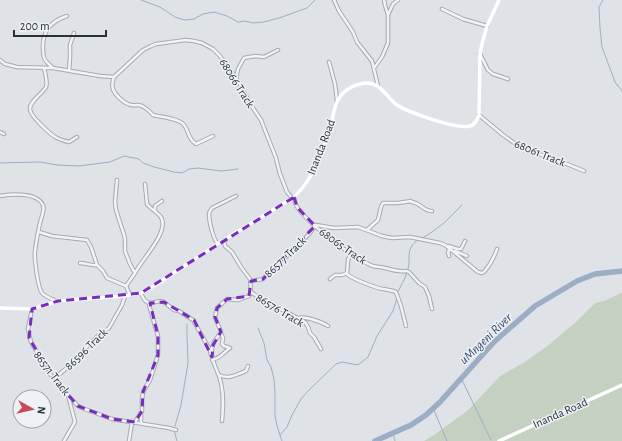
<svg xmlns="http://www.w3.org/2000/svg" width="622" height="441" viewBox="0 0 622 441" font-family="'Alegreya Sans',sans-serif">
<style>
.green{fill:#c4d1c0}
.lines{fill:none;stroke-linecap:round;stroke-linejoin:round}
.stream{stroke:#9caec5;stroke-width:1}
.river{stroke:#9caec5;stroke-width:5.5}
.street-casing{stroke:#a5a9b1;stroke-width:4.5}
.street{stroke:#f1f3f6;stroke-width:2.5}
.secondary{stroke:#fff;stroke-width:3.5}
.marked{fill:none;stroke:#7b2cbf;stroke-width:3;stroke-dasharray:8 5;stroke-linejoin:round}
.labels{text-anchor:middle;stroke-width:3;stroke-linejoin:round;paint-order:stroke}
.street-label{font-size:12px;fill:#292f3d;stroke:#eef1f5}
.water-label{font-size:13px;font-style:italic;fill:#364c6f;stroke:#eef1f5}
</style>
<rect width="100%" height="100%" fill="#dfe2e7"/>
<!-- green -->
<path class="green" d="M621,293H622V441H424L434,435L467,411L500,376L525,362L550,344L576,322L595,303L604,301Z"/>
<g class="lines">
<!-- stream -->
<path class="stream" d="M141,0L160,7L175,17L184,20L194,19L203,14L214,12L227,16L238,22L245,21L253,23L264,22L279,18L307,8L315,0
M603,0L599,7L600,28L602,47L615,82L622,91
M0,163L40,162L57,165L79,166L110,162L124,156L139,159L143,163L154,167L174,172L182,173L189,169L198,168L221,171L238,169
M421,239L432,232L444,223L462,205
M397,293C401,286 405,279 407,272C412,260 404,249 418,240
M258,328L264,343L267,360L271,367L274,379L275,393V416L277,426L282,441
M461,378L491,440
M433,408L447,441
M175,426L181,405L188,363L187,336V324
M174,430L177,441
M393,433L395,441
M280,435L287,427L292,415L301,399L308,391L336,364L342,362L358,365L368,357L377,336L393,311L397,298"/>
<!-- river -->
<path class="river" d="M375,441L411,425L426,415L440,402L494,342L535,306L577,281L595,274L622,271"/>
<defs>
<path id="street" d="M334,0L339,11L353,32L357,42L372,61L378,86
M442,9L463,19L487,26
M388,15L393,4L398,0
M480,54L488,70L493,74L508,79
M0,60L5,64L17,67L53,68L100,76L114,77L143,50L151,46L156,44L186,40L194,41L202,43L213,49L220,56L238,81L251,105L261,120L276,158L280,174L287,192L292,198
M329,62L335,84L337,101
M44,68C45,73 48,82 46,87C43,93 29,102 30,109C30,116 51,135 57,138C61,140 65,141 69,142L77,137
M53,68C51,66 48,64 46,61C43,58 43,53 43,49C42,32 51,21 67,16
M374,68L382,57L388,43V15L385,5L384,0
M69,71L70,58V45L74,33
M114,77C113,81 111,85 113,89C115,95 123,102 128,104C132,106 134,105 138,105C144,105 149,111 153,115C161,117 175,118 182,123C189,128 187,139 196,144L213,136
M236,78L238,69L244,58L255,56L264,57L278,50
M479,115L503,135L517,145L554,160L567,164L584,171
M0,132L4,134
M117,180L115,202L116,210L125,238V251L130,264L135,273L126,286
M0,196C12,194 37,192 43,205C45,211 41,218 40,223C38,232 36,242 35,251C34,258 38,288 42,293C46,297 51,299 56,301
M294,197C294,199 295,201 295,203C302,220 356,260 373,266C377,267 381,267 385,268C390,269 395,271 400,271C404,272 406,270 409,272L419,283L425,287L429,296L432,309
M155,211V206L162,201
M367,230L378,220L381,207L383,203H398L411,201V202C420,202 424,212 432,211
M39,232L52,236L87,240L91,247L97,265
M218,244C213,239 209,221 209,214C210,210 210,211 212,208L236,196
M448,246L458,249H461L465,241
M455,251L467,256
M351,253L348,260L347,274C352,279 376,288 383,289C388,290 392,290 396,292L401,306L406,326
M449,256L448,252L450,249
M80,263C86,263 91,266 97,265L103,271L107,278L126,286L129,293L131,295
M135,273C141,260 170,232 161,217C157,212 151,209 147,204L145,184
M330,279L335,275H342L347,273
M251,281L263,279L274,267L294,250L310,233L315,226L316,225L334,228L358,227L382,236L392,238L410,237L440,243L445,245L455,253L478,272L482,273L484,272C490,265 494,258 497,249
M251,292L258,297L305,322L308,327L310,333L314,337L321,349
M151,303L160,301L164,302L174,310L179,311L193,320L210,350L211,355
M32,309L28,329L31,342L52,377L58,385L78,406L82,408L112,419L169,428L176,430
M298,318C305,316 322,322 328,326
M212,360C223,357 222,353 230,348L224,346L222,344L223,338L221,333
M219,375C229,380 237,374 246,371L248,366
M54,379L77,359L88,345L98,336L101,334L109,328L122,305L125,296
M222,421C223,408 224,396 221,383C219,371 208,358 213,345C214,340 219,336 221,332L215,317L217,308L227,299L238,300L249,296L251,292L250,279L241,267L232,252L225,246L224,240
M135,422L142,411V400L143,392L150,380L158,355V336L149,305L151,303C145,303 143,298 141,293
M141,423V413
M64,441L75,422L68,395
M129,441L132,422"/>
</defs>
<!-- street casing -->
<use href="#street" class="street-casing"/>
<!-- street -->
<use href="#street" class="street"/>
<!-- secondary -->
<path class="secondary" d="M0,308L32,309L58,301L125,296L141,293L154,286L224,240L294,197C315,177 323,151 331,124C333,117 334,107 338,100C343,90 356,83 368,83C382,84 387,98 397,105C408,112 457,130 470,126C475,125 477,120 479,115L480,53L483,40L487,26L499,0
M499,441L622,385"/>
</g>
<!-- marked area -->
<path class="marked" d="M294,197L297,207L315,226L263,279L251,281L249,296L227,299L217,308L215,317L221,332L213,345L212,357L194,320L164,302L150,303L158,336V355L143,392L142,411L135,422L112,419L78,406L52,377L29,338L32,309L58,301L141,293Z"/>
<g class="labels">
<!-- street labels -->
<g class="street-label">
<text transform="translate(237 83) rotate(58)" y="4">68066 Track</text>
<text transform="translate(321 147) rotate(-69)" y="4">Inanda Road</text>
<text transform="translate(540 153) rotate(22)" y="4">68061 Track</text>
<text transform="translate(343 246) rotate(35)" y="4">68065 Track</text>
<text transform="translate(285 257) rotate(-44)" y="4">86577 Track</text>
<text transform="translate(280 310) rotate(31)" y="4">86576 Track</text>
<text transform="translate(86 349) rotate(-44)" y="4">86596 Track</text>
<text transform="translate(52 373) rotate(53)" y="4">86571 Track</text>
<text transform="translate(560 413) rotate(-24)" y="4">Inanda Road</text>
</g>
<!-- water labels -->
<g class="water-label">
<text transform="translate(485 338) rotate(-44)" y="5">uMngeni River</text>
</g>
</g>
<!-- north arrow -->
<g transform="translate(32 409) rotate(98)"><circle r="19" fill="#eef1f5" stroke="#9fa3ab"/>
<path d="M0-3L7 15L0 10L-7 15Z" fill="#c54b57"/>
<text y="-6" font-size="11" font-weight="bold" text-anchor="middle" fill="#292f3d">N</text>
</g>
<!-- scale -->
<path d="M14 30v6h92v-6" fill="none" stroke="#292f3d" stroke-width="2"/>
<text x="20" y="30" font-size="12" fill="#292f3d" stroke="#eef1f5" stroke-width="3" paint-order="stroke">200 m</text>
</svg>
